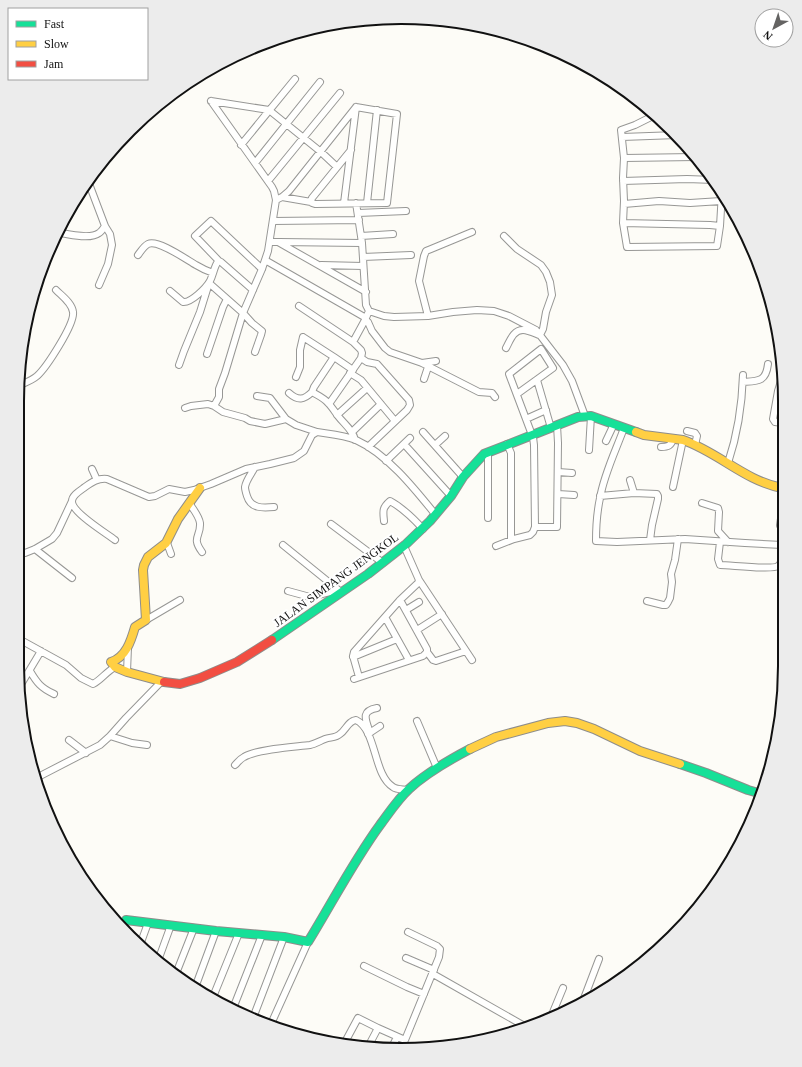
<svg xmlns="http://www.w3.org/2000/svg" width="802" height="1067" viewBox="0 0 802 1067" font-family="Georgia,serif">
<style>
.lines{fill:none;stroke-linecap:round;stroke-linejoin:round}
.street-casing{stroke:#979795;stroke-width:8}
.fast-casing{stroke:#8e8d8b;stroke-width:10}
.slow-casing{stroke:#8e8d8b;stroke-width:10}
.jam-casing{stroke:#8e8d8b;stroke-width:10}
.street{stroke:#fffffe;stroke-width:6}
.fast{stroke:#16e098;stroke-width:8}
.slow{stroke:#ffcf43;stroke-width:8}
.jam{stroke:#f24e42;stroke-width:8}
.labels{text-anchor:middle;stroke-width:4;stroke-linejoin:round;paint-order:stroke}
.street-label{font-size:12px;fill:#111;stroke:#fff}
.rim{fill:none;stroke:#111;stroke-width:2}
</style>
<rect width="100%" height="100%" fill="#fdfcf7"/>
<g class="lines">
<defs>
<path id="street" d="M211,101L272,187L274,191L276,200L268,251L262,269L243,313L225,373L219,389V397L214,406
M211,101L269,110L321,152L337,167
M622,137L677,135
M241,145L295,79
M351,150L312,198L311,201L312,203L315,204L387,203L397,114L356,107
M624,158L695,157
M255,163L320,82
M88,181L105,226L110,234L112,245L108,264L99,285
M268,181L340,93
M623,181L687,179L714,180
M282,197L311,202
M276,200L282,197L289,191L356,107
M344,203L356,107
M367,203L377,110
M624,204L659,201L690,203L721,201
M358,213L406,211
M273,221L359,220
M623,223L710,225L720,226L717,246L627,247L623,223L624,201L623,178L624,158L621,130L635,125L655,115
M720,226L722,192
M56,232C67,234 90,240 99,233C101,232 103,229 105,226
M361,236L393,234
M504,236L517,249L541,265L546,272L550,282L552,295L546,312L543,329L540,335
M270,242H278L366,292
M279,242L362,243
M138,255C141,251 144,246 148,244C158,239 187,260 196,265C201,268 207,271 213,273
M363,257L411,255
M265,260L366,318
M219,261L195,236L211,221L262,269
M321,265L363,266
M170,291L183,302C191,303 206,288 210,281C213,275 214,268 217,263L219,261L221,262L253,290
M299,306L353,342L361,350L362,353L361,358L329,404
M369,311L384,316L394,317L428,316L453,312L477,310L494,311L509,316L536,330L563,365L572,381L585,416
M428,316L419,281L424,256L426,251L431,249L472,232
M365,320L368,322L372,331L385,348L390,352L422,363L479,392L492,393L495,397
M353,342L365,320L369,311L366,305L362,243L356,203
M506,348C510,341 513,330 523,330C528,330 534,333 539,335
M207,354L223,307L227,299
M361,358L367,362L377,364L409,400L410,405L407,410L368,447
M422,363L436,361
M179,365L184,351L200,312L209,283L243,313L252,323L262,331L261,335L255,352
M350,373L361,380L395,421
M296,377L300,367V350L303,337L334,357
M424,379L428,367
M537,380L551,428
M743,382C758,381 766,382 768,364
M18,386C24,383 31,381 37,376C46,368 75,324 73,312C72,303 62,296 56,290
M312,392L314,387L334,357L353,370
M289,393C298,401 304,400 312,392C317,395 324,398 328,403C332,407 335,412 338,416C344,424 353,430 355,440
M517,394L553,368L541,349L509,374L532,435L533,437L534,445L535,527H557L558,443L557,425
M257,396L270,398L286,419
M185,408L191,406L208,404L214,406L223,412L245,418L250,421L265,424L286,419L296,425L317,432
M337,415L367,388
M526,419L546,410
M782,423L775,422L773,419L778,391L782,378
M624,428C616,450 604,474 600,498C597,512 596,526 596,541L617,542L685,539L745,543L782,545
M687,431L695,433L697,436L695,445
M352,432L381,404
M423,432L463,477
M606,441L614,424
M404,444L451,496
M507,444L511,453V540
M435,445L445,436
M661,447C668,447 671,446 673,439
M589,450L591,416
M386,461L410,438
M728,463C738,433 742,406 743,375
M255,467C252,473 246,480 245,487C245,490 246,493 247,496C251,509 263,508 274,507
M92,469L97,480
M558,472L572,473
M630,480L634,493
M673,487L683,440
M558,494L574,495
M600,496L634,493L657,494L658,496V499L652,525L650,540
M189,503C193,509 199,516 200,523C201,537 191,537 202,552
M702,503L718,508L719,512L718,531L728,542
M488,518V452
M384,521C383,511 382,508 390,501C403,508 413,518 423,529
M331,524L383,563
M780,525L782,512
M115,540C106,533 71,512 72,501C72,495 81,490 85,487C92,482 98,478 107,479L149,497L155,496L169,489L185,492L194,490L211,484L246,469L270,464L294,458L304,451L312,435L317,432C330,434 344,435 356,440C387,454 414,488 435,514
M720,542L718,559L720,565C730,565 772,570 778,566C780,564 781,563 782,561
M167,543L171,554
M283,545L341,592
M496,546L514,539L530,535L533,532L535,527
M35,549L72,578
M17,554L25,553L35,549L52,539L57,533L72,501
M419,580L472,660
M288,591L310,597L338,590
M647,601L663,605H666L668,602L670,598L672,582L671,574L675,560L678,539
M406,610L419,602
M385,617L409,660
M146,620L180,600
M417,630L442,614
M17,638L66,665L81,678L93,684C101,680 106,672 115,667
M427,652L433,660L436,661L466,651
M353,657L397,639
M30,671C37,683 41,688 54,694
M127,672L128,647
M359,677L353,656L354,652L400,600L418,583L419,580L404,546
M354,679L423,656L427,652V649L400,600
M20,686L41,651
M417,721L437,768
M370,733C366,720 360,711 377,708
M368,734L380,726
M110,736L132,743L147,745
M69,740L86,753
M235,765C238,762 240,759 244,757C257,749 294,747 310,745C315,744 320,741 325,739C330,737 336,738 340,734C346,730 348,721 356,720C377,730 373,775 393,787C397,790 403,789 408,790
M36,779L40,776L100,745L110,736L126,718L161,682
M140,945L148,923
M159,958L171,925
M406,958L434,970
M364,966L407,987L424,994
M177,971L194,928
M433,974L528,1028
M618,982L621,976
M196,985L216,931
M213,997L239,933
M583,1001L599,959
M232,1011L262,935
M551,1017L563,988
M253,1018L284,937
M271,1024L308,942
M344,1044L358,1018L378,1028
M369,1045L378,1028L405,1040L439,957L440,949L437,946L408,932
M392,1047L397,1037"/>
<path id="fast" d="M272,640L368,574L405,545L430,521L451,496L463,477L484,454L578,417L591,416L636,432
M680,764L706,773L748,790L762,794
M126,920L216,931L284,937L308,942C332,903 353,862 380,825C389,813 398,799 409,789C425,774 451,759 470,749"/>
<path id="slow" d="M636,432L644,435L683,440C718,452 745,481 782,488
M164,682L127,672L115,667L111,662C126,657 131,641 135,627L146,620L143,570L144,565L148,557L166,543L178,519L200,488
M470,749L496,737L548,723L565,721L577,723L594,729L640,751L680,764"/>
<path id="jam" d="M164,682L180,684L200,678L237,662L272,640"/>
</defs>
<!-- street casing -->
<use href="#street" class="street-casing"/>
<!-- fast casing -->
<use href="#fast" class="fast-casing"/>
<!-- slow casing -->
<use href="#slow" class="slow-casing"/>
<!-- jam casing -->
<use href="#jam" class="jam-casing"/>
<!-- street -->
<use href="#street" class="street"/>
<!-- fast -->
<use href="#fast" class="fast"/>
<!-- slow -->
<use href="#slow" class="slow"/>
<!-- jam -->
<use href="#jam" class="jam"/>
</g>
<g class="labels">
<!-- street labels -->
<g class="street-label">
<text transform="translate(336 580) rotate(-36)" y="4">JALAN SIMPANG JENGKOL</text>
</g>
</g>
<!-- crop -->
<path d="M0 0H802V1067H0ZM401 24H401A377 377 0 0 1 778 401V666A377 377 0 0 1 401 1043H401A377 377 0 0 1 24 666V401A377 377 0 0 1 401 24Z" fill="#ececec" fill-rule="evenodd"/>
<path class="rim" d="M401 24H401A377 377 0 0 1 778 401V666A377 377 0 0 1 401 1043H401A377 377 0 0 1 24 666V401A377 377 0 0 1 401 24Z"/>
<!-- legend -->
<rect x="8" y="8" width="140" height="72" fill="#ffffff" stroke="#a0a0a0"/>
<rect x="16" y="21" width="20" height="6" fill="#16e098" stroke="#a0a0a0"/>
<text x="44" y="28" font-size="12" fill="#111111">Fast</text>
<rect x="16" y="41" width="20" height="6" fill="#ffcf43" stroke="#a0a0a0"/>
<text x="44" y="48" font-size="12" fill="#111111">Slow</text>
<rect x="16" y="61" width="20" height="6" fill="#f24e42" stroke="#a0a0a0"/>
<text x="44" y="68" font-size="12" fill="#111111">Jam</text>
<!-- north arrow -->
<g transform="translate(774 28) rotate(220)"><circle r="19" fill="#ffffff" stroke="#a0a0a0"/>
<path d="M0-3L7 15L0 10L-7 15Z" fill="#646362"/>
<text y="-6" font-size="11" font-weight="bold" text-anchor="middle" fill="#111111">N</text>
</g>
</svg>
